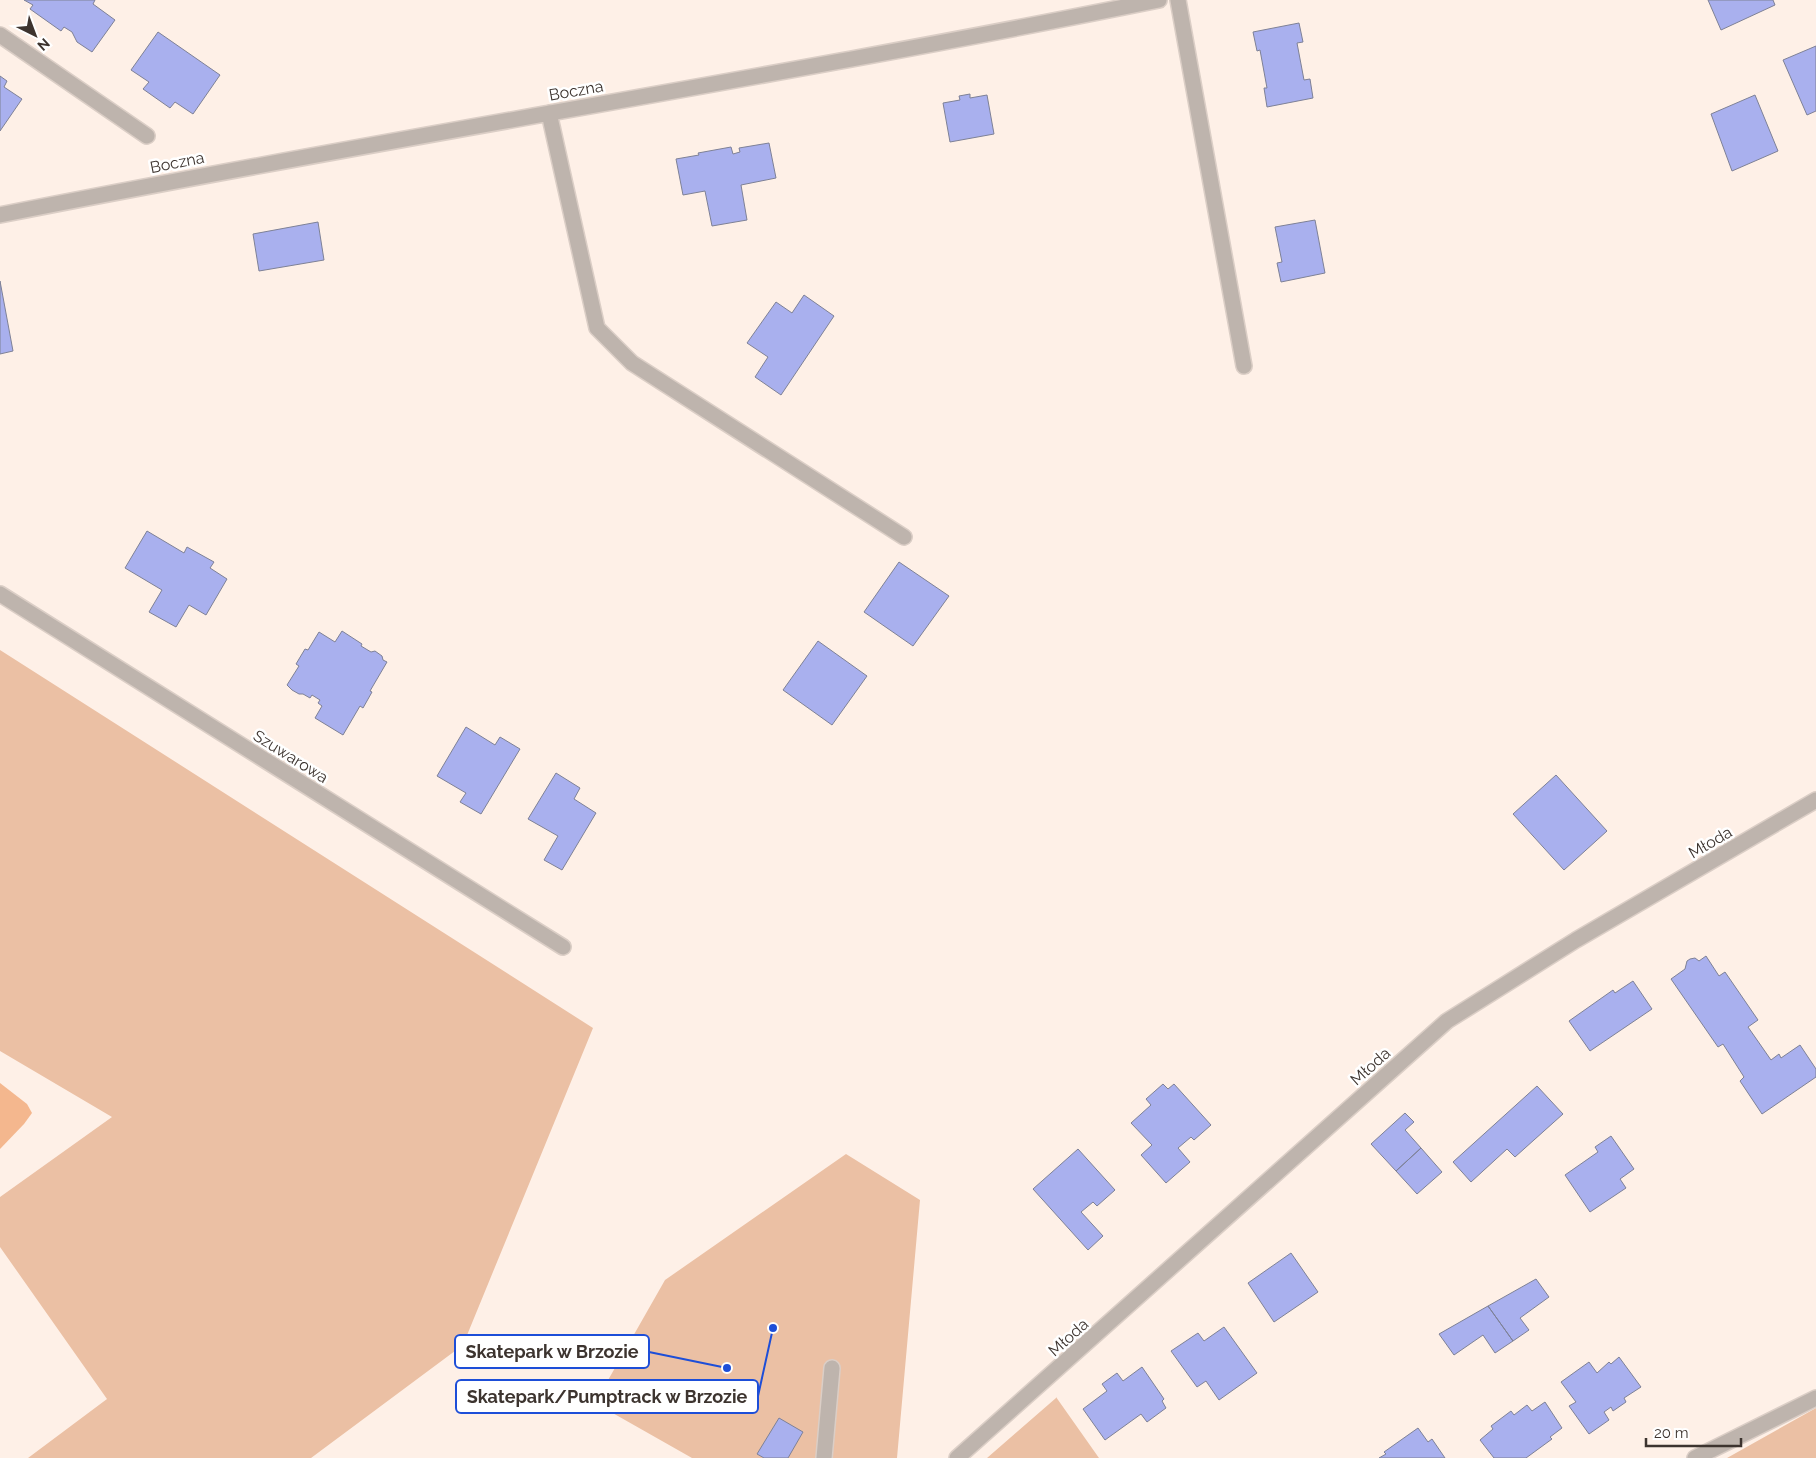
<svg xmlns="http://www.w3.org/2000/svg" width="1816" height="1458" viewBox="0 0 1816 1458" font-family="Raleway,sans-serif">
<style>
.green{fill:#ebc0a4}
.water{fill:#f4b78e}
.building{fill:#a9b0ee;stroke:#7e8196}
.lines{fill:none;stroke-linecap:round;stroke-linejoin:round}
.minor-casing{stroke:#dbcec6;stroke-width:18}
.minor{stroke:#beb4ad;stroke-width:15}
.labels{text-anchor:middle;stroke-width:5;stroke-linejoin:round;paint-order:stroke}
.street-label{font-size:16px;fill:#3d342f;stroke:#fff}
.leader{fill:none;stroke:#1d4ed8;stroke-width:2}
.callout-dot{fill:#1d4ed8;stroke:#fff;stroke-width:2}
.callout{fill:#fff;stroke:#1d4ed8;stroke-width:2}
.callout-label{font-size:18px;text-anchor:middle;font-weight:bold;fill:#3d342f}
</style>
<rect width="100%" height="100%" fill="#fef0e7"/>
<!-- green -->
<path class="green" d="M0,650L593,1028L463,1345L311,1458H28L107,1399L0,1247V1197L112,1117L0,1051Z
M846,1154L920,1200L897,1458H692L595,1403L665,1280Z
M1056,1397L1099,1458H987L1056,1398Z
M1816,1408V1458H1727Z"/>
<!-- water -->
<path class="water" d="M0,1083L27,1104L32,1113L24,1124L0,1149Z"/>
<!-- building -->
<path class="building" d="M24,0H95L93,4L115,20L92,52L77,42L72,32L64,27L61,31L30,9L33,5Z
M1708,0H1773L1775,5L1721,30Z
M1299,23L1303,42L1297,43L1304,80L1310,79L1313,98L1267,107L1264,88H1267L1260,50L1257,51L1253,32Z
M158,32L220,75L193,114L175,102L170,108L143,89L149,82L131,70Z
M1816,46V111L1807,115L1783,60Z
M0,76L7,81L4,87L22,99L0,131Z
M970,94V98L987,95L994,134L950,142L943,103L960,100L959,96Z
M1755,95L1778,151L1732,171L1711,114Z
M769,143L776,178L741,185L747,220L712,226L705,191L683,195L676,159L699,155L698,153L731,147L733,154L740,152L739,148Z
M1315,220L1325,273L1281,282L1277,263L1282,262L1275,227Z
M318,222L324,260L259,271L253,234Z
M0,281L13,351L0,354Z
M804,295L834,316L781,395L755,377L768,357L747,343L776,302L792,313Z
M147,531L184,553L187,547L214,562L210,568L227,579L206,615L189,605L176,627L149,612L162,590L125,568Z
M899,562L949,596L913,646L864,612Z
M342,631L362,644L361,646L371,652L375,651L382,656L383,660L387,662L370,691L372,692L363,708L360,706L343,735L315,718L322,706L318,703L320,700L312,695L310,698L303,694H299L292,690L287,685L299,666L296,664L305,649L308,650L319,632L335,642Z
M818,641L867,676L832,725L783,690Z
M466,727L495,745L500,737L520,749L481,814L460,802L466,793L437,776Z
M556,773L580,788L574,799L596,813L562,870L544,860L558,836L528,819Z
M1556,775L1607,831L1564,870L1513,814Z
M1706,956L1719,976L1725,972L1758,1020L1748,1027L1771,1060L1779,1054L1781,1058L1800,1045L1816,1069V1077L1762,1114L1740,1081L1744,1077L1723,1044L1718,1047L1671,979L1685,969L1687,961L1690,959L1695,958L1699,961Z
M1633,981L1652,1009L1590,1051L1569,1021L1613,990L1615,993Z
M1163,1084L1168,1089L1174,1084L1211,1125L1194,1140L1191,1137L1178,1148L1190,1162L1166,1183L1141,1155L1152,1145L1131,1123L1151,1105L1146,1099Z
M1537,1086L1563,1114L1515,1157L1507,1149L1471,1182L1453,1162Z
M1405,1113L1414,1122L1405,1130L1421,1148L1396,1171L1371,1144Z
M1611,1136L1634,1169L1620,1179L1626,1188L1590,1212L1565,1175L1598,1152L1595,1147Z
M1421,1148L1442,1172L1417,1194L1396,1171Z
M1078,1149L1115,1190L1097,1206L1093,1202L1081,1212L1103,1236L1088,1250L1033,1189Z
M1291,1253L1318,1292L1274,1322L1248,1283Z
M1536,1279L1549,1297L1520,1318L1529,1330L1513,1341L1488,1306Z
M1488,1306L1513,1341L1495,1353L1483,1335L1454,1355L1439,1334Z
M1224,1327L1257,1373L1219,1400L1206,1381L1197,1387L1171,1351L1198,1333L1204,1341Z
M1619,1357L1641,1387L1624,1398L1626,1402L1613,1411L1611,1407L1604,1412L1609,1420L1589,1434L1569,1406L1576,1402L1561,1382L1589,1362L1597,1373L1609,1362L1611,1364Z
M1142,1367L1164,1399L1162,1401L1166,1408L1147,1422L1141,1414L1105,1440L1083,1409L1107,1391L1102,1384L1117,1373L1123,1381Z
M1545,1402L1562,1428L1550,1437L1552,1439L1526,1458H1494L1480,1440L1493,1429L1491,1426L1511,1411L1514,1415L1527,1405L1532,1411Z
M779,1418L803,1432L788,1458H764L757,1454Z
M1418,1428L1428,1442L1432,1439L1445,1458H1379L1386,1454L1384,1452Z"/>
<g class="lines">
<defs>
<path id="minor" d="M1178,0L1244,366
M0,35L147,136
M549,113L597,328L632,363L904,537
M0,215C385,138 774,78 1159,0
M0,594L563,947
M824,1458L832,1368
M957,1458L1447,1021L1576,940L1816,800
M1695,1458L1816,1398"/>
</defs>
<!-- minor casing -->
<use href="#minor" class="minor-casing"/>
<!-- minor -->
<use href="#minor" class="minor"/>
</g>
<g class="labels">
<!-- street labels -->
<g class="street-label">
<text transform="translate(576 90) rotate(-10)" y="6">Boczna</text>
<text transform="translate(177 162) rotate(-11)" y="6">Boczna</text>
<text transform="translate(291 756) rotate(32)" y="6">Szuwarowa</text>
<text transform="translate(1710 842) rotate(-30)" y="6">Młoda</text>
<text transform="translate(1370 1066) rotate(-42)" y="6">Młoda</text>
<text transform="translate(1068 1337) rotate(-42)" y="6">Młoda</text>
</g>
</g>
<!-- callouts -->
<path class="leader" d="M727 1368L649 1352M773 1328L758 1396"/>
<g class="callout-dot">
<circle cx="727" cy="1368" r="5"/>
<circle cx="773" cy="1328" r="5"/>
</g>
<g class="callout">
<rect x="455" y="1335" width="194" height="33" rx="5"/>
<rect x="456" y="1380" width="302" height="33" rx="5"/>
</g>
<g class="callout-label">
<text x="552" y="1358">Skatepark w Brzozie</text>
<text x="607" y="1403">Skatepark/Pumptrack w Brzozie</text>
</g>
<!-- north arrow -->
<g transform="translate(35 35) rotate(138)" stroke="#ffffff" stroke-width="4" paint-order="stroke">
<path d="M0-4L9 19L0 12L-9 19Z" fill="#3d342f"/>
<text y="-8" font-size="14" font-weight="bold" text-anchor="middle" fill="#3d342f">N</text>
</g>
<!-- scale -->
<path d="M1646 1438v8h95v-8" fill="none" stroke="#3d342f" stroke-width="2.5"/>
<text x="1654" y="1438" font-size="15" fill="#3d342f" stroke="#ffffff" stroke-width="4" paint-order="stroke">20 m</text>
</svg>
